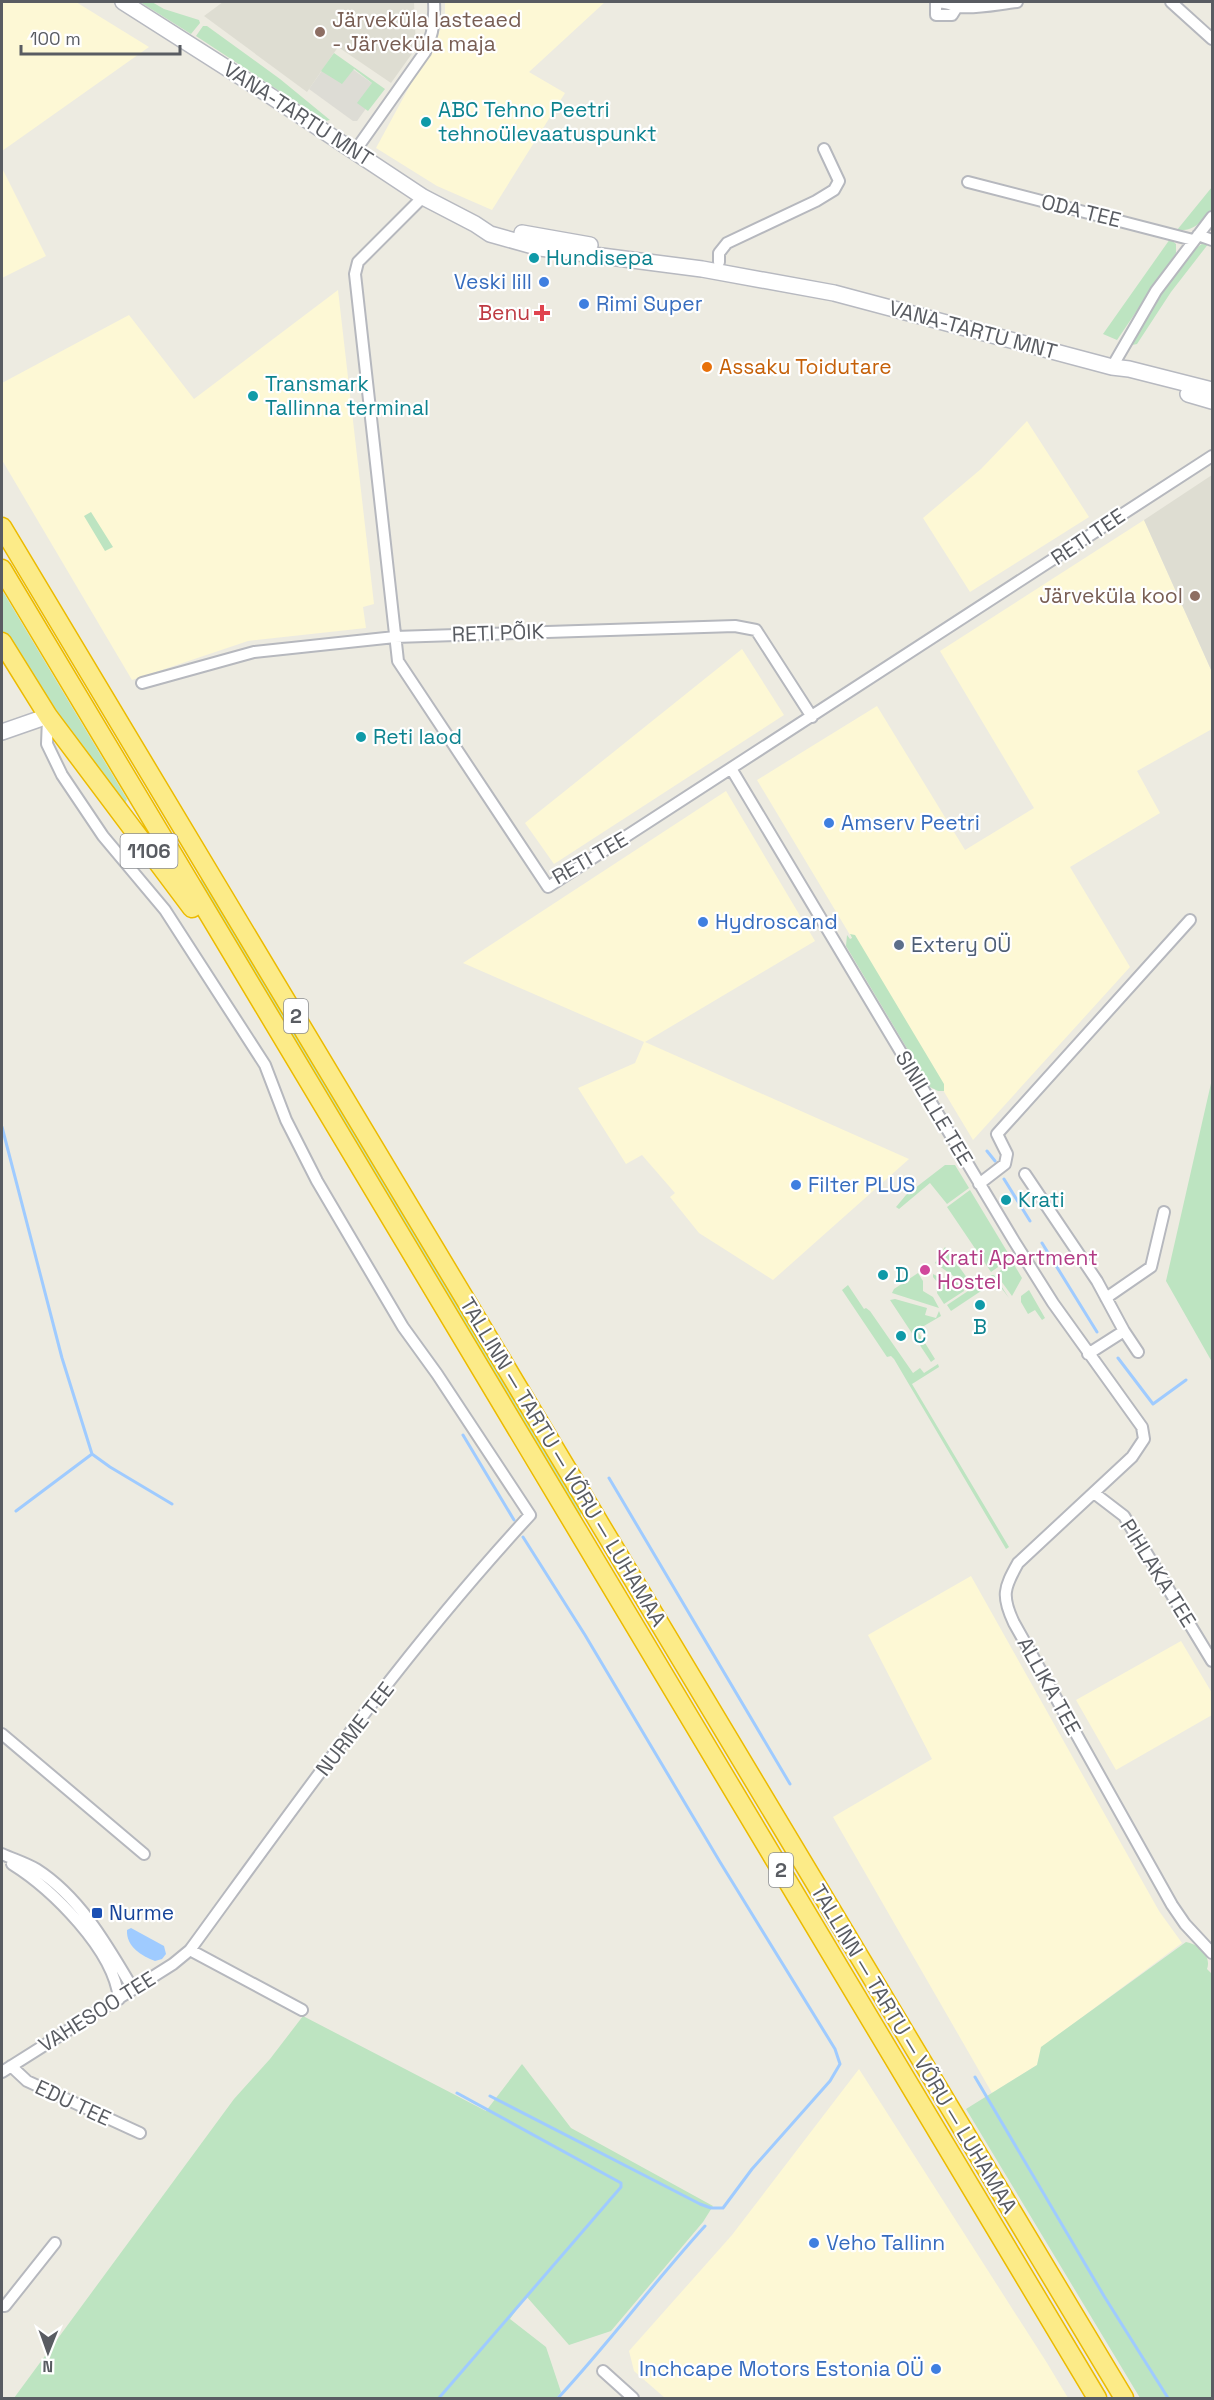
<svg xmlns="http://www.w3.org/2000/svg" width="1214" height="2400" viewBox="0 0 1214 2400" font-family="'Space Grotesk',sans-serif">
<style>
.commercial{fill:#fdf8d5}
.industrial{fill:#dddcd5}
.education{fill:#deddd2}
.green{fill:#bde4c1}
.water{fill:#9fcbff}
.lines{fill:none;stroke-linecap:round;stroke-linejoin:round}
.stream{stroke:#9fcbff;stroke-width:3}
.street-casing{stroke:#b6b8be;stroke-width:14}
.secondary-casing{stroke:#b7b9c0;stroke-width:18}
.highway-casing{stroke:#ecbb01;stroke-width:21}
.street{stroke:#fff;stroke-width:10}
.secondary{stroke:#fff;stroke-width:15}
.highway{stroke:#fceb88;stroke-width:18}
.education-dot{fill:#8d6e63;stroke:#fff;stroke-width:2}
.culture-dot{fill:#0f9aa8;stroke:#fff;stroke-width:2}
.shop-dot{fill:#3f7fe0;stroke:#fff;stroke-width:2}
.health-dot{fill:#e0444e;stroke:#fff;stroke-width:2}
.food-dot{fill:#e8710a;stroke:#fff;stroke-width:2}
.service-dot{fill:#5c6f8a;stroke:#fff;stroke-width:2}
.hotel-dot{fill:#d1479c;stroke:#fff;stroke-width:2}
.transit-dot{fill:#1a4fb4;stroke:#fff;stroke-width:2}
.labels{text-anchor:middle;stroke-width:4.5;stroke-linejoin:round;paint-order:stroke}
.shield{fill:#fff;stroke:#8b8d91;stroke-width:1.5}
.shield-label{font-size:20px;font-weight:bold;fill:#595c62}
.education-label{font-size:21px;fill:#785e54;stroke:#fff;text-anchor:start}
.culture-label{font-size:21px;fill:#0d838f;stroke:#fff;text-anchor:start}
.street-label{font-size:21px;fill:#595c62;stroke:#fff}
.shop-label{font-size:21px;fill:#366cbe;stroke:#fff;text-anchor:start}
.health-label{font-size:21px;fill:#be3a42;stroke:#fff;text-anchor:end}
.food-label{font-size:21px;fill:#c56008;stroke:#fff;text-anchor:start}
.service-label{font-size:21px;fill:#4e5e75;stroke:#fff;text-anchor:start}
.hotel-label{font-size:21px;fill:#b23c85;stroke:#fff;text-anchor:start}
.transit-label{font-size:21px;fill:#164399;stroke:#fff;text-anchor:start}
</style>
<rect width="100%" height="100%" fill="#edebe1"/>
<!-- commercial -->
<path class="commercial" d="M2,2H76L149,47L2,151Z
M445,2H605L529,72L565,93L492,210L437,186L376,148L445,21Z
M2,168L46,256L2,278Z
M338,290L374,604L363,607L366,628L248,641L132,680L2,460V383L129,315L194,399Z
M1027,421L1089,517L970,592L923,518L981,469Z
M1144,520L1212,672V729L1137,771L1160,813L1070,867L1130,967L973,1140L757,780L877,706L965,850L1034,808L940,651Z
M742,649L784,715L554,864L525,823Z
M726,791L815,941L645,1042L909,1159L773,1280L699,1233L670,1197L675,1193L642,1155L626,1164L578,1088L635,1063L644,1042L463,963Z
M971,1576L1159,1911L1182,1943L1042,2047L1037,2065L992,2093L833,1817L932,1759L868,1635Z
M1181,1641L1212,1693V1715L1116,1770L1076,1700Z
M859,2069L1047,2363L1068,2398H665L634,2371L629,2351L732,2235Z"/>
<!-- industrial -->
<path class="industrial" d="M333,55L380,89L357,121H353L309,89Z"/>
<!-- education -->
<path class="education" d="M223,2H414L416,48L391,83L338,47L307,92L204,16Z
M1212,475V672L1144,520Z"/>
<!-- green -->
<path class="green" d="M140,2H152L164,9L199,20L200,23L191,34Z
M203,26H207L280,79L330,120L325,121L196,36Z
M334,53L385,89L368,111L357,103L372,83L354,69L342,84L321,71Z
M1212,187V209C1202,221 1194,232 1177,230Z
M1170,239L1176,244V253L1117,340L1103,334Z
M1206,242L1209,243L1171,292L1137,344L1132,345C1144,321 1182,251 1206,242Z
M91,512L113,547L105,551L84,516Z
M2,590L127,799L125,804L122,803L77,745L2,630Z
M201,875L581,1510V1518L201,884Z
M850,934L855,935L944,1084V1091H938L930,1087L846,946L847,935L850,939L852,938Z
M1212,1079V1362L1166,1281Z
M945,1165H955L969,1188L947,1204L930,1183L899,1209L896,1207L906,1195Z
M970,1190L1011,1258L991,1272L947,1207Z
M945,1247L970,1282L972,1285L969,1287L935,1263Z
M1012,1261L1022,1278L1012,1296L996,1274Z
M918,1273L923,1281V1291L933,1297L939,1308L892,1293L894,1289Z
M933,1274L944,1280L947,1275H949L963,1288L964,1291L944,1304L937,1293L939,1284L933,1277Z
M992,1275H994L1009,1298L996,1281L951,1311L947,1305Z
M848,1285L864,1309L866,1308L870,1311L913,1373L920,1368L924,1373L938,1364L939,1367L912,1384L1009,1547L1006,1549L894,1359L891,1356L887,1357L842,1290Z
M1029,1290L1045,1318L1042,1320L1035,1310L1028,1314L1021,1302V1296Z
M895,1299L927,1308L925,1315L936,1318L939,1311L941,1316L917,1330L935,1359L931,1362L890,1300Z
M1186,1942C1198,1944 1212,1956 1207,1969L1212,1974V2398H1140L966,2109L1037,2065L1041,2047Z
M303,2016L486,2111L522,2064L571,2128L713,2206L703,2222L611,2331L569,2345L526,2296L510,2319L546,2347L561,2392L556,2398H14L234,2099L270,2059Z"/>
<!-- water -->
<path class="water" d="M131,1928L164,1946L166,1954L162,1959L155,1961C142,1956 126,1947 127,1930Z"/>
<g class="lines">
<!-- stream -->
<path class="stream" d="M2,1127L62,1358L92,1454L110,1467L172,1504
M987,1151L995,1161
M1004,1179L1030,1221
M1042,1243L1097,1332
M1118,1358L1153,1404L1186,1380
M463,1435L514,1520
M609,1478L790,1784
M16,1511L92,1454
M975,2077L1104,2296L1168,2398
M490,2096L700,2204L711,2208H723L752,2169L830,2081L840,2064L835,2049L720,1862L585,1635L523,1537
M439,2398L621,2187V2183L457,2093
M558,2398C609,2343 654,2282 705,2226"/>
<defs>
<path id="street" d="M1171,2L1212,39
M957,7L952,15H936V2C945,2 951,5 959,7C977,9 998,4 1017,2
M355,151L425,52C433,36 435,20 434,2
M968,182L1193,240
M423,197L358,262L355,274L398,661L548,887L1212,456
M1198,235L1212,240
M719,262V253L727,243L816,201L834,190L839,181L824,149
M1112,367L1156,291L1212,217
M142,683L254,652L395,637L735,626L756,630L812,717
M732,770L1014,1241L1053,1303L1142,1427L1144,1439L1132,1457L1018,1563C1004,1588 1001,1596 1014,1623L1172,1905L1185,1924L1212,1953
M1025,1174L1097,1281L1124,1331
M979,1184L1005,1164L1007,1154L997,1134L1190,920
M1106,1298L1151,1267L1164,1212
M1088,1354L1124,1331L1138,1352
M1094,1493L1124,1516L1212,1661
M2,1734L144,1854
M2,1854C13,1859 26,1863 36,1869C80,1897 107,1945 133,1989
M12,1864C52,1889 114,1950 119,1999
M190,1950L302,2010
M11,2066L27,2081L140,2133
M2,2072L173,1964L190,1950C298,1802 405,1650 530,1515L437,1374L403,1327L317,1181L286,1120L265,1065L165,910L103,836L62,775L47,744L48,718
M2,2306H5L55,2243
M603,2371L633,2398"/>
<path id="secondary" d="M123,2L266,93L423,197L475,224L490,234L540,248L702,269L834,293L1112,367L1129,369L1212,390
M522,233L590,245
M1188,394L1212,401
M2,732L48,716"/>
<path id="highway" d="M2,527L1124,2398
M2,569L1097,2398
M2,642L48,716L192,908"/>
</defs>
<!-- street casing -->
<use href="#street" class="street-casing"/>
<!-- secondary casing -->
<use href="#secondary" class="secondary-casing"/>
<!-- highway casing -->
<use href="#highway" class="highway-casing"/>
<!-- street -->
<use href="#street" class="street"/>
<!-- secondary -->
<use href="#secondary" class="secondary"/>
<!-- highway -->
<use href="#highway" class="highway"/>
</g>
<!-- markers -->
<g class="education-dot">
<circle cx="320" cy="32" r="6"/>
<circle cx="1195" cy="596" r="6"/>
</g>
<g class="culture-dot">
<circle cx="426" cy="122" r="6"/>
<circle cx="534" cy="258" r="6"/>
<circle cx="253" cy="396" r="6"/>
<circle cx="361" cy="737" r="6"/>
<circle cx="1006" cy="1200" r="6"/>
<circle cx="883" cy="1275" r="6"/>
<circle cx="980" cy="1305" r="6"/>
<circle cx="901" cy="1336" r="6"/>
</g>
<g class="shop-dot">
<circle cx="544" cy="282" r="6"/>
<circle cx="584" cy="304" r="6"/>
<circle cx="829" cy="823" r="6"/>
<circle cx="703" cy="922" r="6"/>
<circle cx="796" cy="1185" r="6"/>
<circle cx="814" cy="2243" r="6"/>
<circle cx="936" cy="2369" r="6"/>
</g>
<path class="health-dot" d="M539 304h6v6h6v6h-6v6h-6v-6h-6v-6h6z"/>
<circle class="food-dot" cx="707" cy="367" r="6"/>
<circle class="service-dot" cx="899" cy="945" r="6"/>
<circle class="hotel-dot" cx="925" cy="1270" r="6"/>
<rect class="transit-dot" x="91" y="1907" width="12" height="12" rx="3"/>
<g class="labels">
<!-- shield labels -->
<g class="shield">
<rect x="120.5" y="834" width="57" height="34" rx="4.5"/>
<rect x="284" y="999" width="24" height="34" rx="4.5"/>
<rect x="769" y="1853" width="24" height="34" rx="4.5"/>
</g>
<g class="shield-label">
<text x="149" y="858">1106</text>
<text x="296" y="1023">2</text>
<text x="781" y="1877">2</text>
</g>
<!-- education labels -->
<g class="education-label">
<text x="332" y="27">Järveküla lasteaed<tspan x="332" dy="24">- Järveküla maja</tspan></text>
<text x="1183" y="603" text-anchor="end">Järveküla kool</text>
</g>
<!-- culture labels -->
<g class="culture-label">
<text x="438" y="117">ABC Tehno Peetri<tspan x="438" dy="24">tehnoülevaatuspunkt</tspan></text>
<text x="546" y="265">Hundisepa</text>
<text x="265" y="391">Transmark<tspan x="265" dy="24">Tallinna terminal</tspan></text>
<text x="373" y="744">Reti laod</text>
<text x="1018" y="1207">Krati</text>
<text x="895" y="1282">D</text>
<text x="980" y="1334" text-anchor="middle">B</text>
<text x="913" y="1343">C</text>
</g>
<!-- street labels -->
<g class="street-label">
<text transform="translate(298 114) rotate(33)" y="7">VANA-TARTU MNT</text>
<text transform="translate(1081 211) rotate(14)" y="7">ODA TEE</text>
<text transform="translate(973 330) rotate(15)" y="7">VANA-TARTU MNT</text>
<text transform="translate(1088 537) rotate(-34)" y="7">RETI TEE</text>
<text transform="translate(498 633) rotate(-2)" y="7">RETI PÕIK</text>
<text transform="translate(590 858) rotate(-30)" y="7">RETI TEE</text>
<text transform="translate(934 1108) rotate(59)" y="7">SINILILLE TEE</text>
<text transform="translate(563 1462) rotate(59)" y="7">TALLINN — TARTU — VÕRU — LUHAMAA</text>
<text transform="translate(1158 1573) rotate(58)" y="7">PIHLAKA TEE</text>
<text transform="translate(1049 1686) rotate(61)" y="7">ALLIKA TEE</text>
<text transform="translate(355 1729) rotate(-52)" y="7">NURME TEE</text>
<text transform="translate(97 2012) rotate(-32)" y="7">VAHESOO TEE</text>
<text transform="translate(914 2049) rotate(59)" y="7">TALLINN — TARTU — VÕRU — LUHAMAA</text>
<text transform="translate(73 2103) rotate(25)" y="7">EDU TEE</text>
</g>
<!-- shop labels -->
<g class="shop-label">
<text x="532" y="289" text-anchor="end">Veski lill</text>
<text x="596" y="311">Rimi Super</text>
<text x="841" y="830">Amserv Peetri</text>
<text x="715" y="929">Hydroscand</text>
<text x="808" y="1192">Filter PLUS</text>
<text x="826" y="2250">Veho Tallinn</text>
<text x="924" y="2376" text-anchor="end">Inchcape Motors Estonia OÜ</text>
</g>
<!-- health labels -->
<g class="health-label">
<text x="530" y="320">Benu</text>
</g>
<!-- food labels -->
<g class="food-label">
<text x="719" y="374">Assaku Toidutare</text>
</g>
<!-- service labels -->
<g class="service-label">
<text x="911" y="952">Extery OÜ</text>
</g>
<!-- hotel labels -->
<g class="hotel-label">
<text x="937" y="1265">Krati Apartment<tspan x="937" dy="24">Hostel</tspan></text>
</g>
<!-- transit labels -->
<g class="transit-label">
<text x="109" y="1920">Nurme</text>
</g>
</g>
<!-- border -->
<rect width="1214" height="2400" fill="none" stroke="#595c62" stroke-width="6"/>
<!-- north arrow -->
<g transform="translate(48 2352) rotate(181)" stroke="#ffffff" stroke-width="4.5" paint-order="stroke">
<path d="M0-4.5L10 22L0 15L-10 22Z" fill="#595c62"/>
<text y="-9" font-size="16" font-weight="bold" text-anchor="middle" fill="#595c62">N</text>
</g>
<!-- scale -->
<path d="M21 45v9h159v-9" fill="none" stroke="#595c62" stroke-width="3"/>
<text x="30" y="45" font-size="18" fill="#595c62" stroke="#ffffff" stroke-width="4.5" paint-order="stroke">100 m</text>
</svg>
